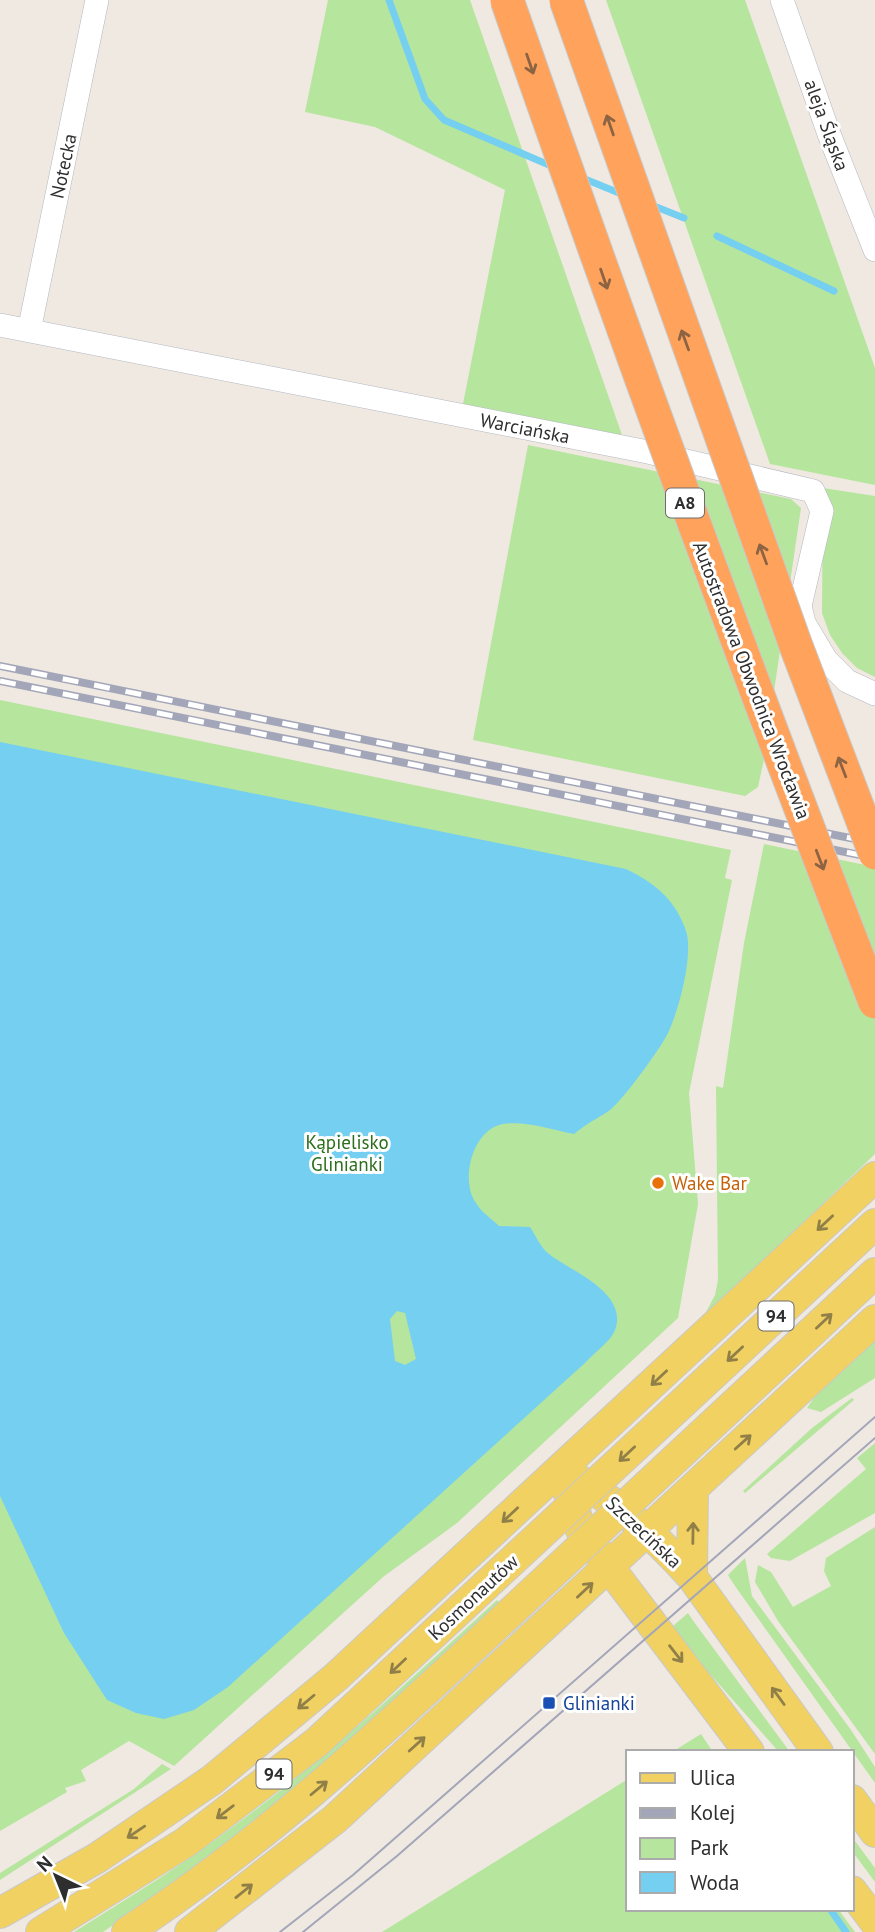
<svg xmlns="http://www.w3.org/2000/svg" width="875" height="1932" viewBox="0 0 875 1932" font-family="'PT Sans',sans-serif">
<style>
.green{fill:#b6e59e}
.water{fill:#75cff0;fill-rule:evenodd}
.lines{fill:none;stroke-linecap:round;stroke-linejoin:round}
.stream{stroke:#75cff0;stroke-width:7}
.minor-casing{stroke:#b4b7c1;stroke-width:24}
.major-casing{stroke:#c9c9c9;stroke-width:32}
.minor{stroke:#fff;stroke-width:23}
.major{stroke:#f2d163;stroke-width:30}
.tram{stroke:#a3a6b8;stroke-width:2}
.rail-casing{stroke:#a3a6b8;stroke-width:8}
.rail{stroke:#fff;stroke-width:5;stroke-dasharray:16;stroke-linecap:butt}
.major-bridge-casing{stroke:#c9c9c9;stroke-width:32;stroke-linecap:butt}
.highway-bridge-casing{stroke:#c9c9c9;stroke-width:35;stroke-linecap:butt}
.major-bridge{stroke:#f2d163;stroke-width:30}
.highway-bridge{stroke:#ffa35c;stroke-width:33}
.oneway{stroke:#8c6343}
.oneway2{stroke:#908048}
.food-dot{fill:#e8710a;stroke:#fff;stroke-width:2.5}
.transit-dot{fill:#1a4fb4;stroke:#fff;stroke-width:2.5}
.labels{text-anchor:middle;stroke-width:6;stroke-linejoin:round;paint-order:stroke}
.shield{fill:#fff;stroke:#6d6d6d;stroke-width:2}
.shield-label{font-size:18px;font-weight:bold;fill:#2e2e2e}
.street-label{font-size:19px;fill:#2e2e2e;stroke:#fff}
.park-label{font-size:19px;fill:#2c6e1b;stroke:#fff}
.food-label{font-size:19px;fill:#c56008;stroke:#fff;text-anchor:start}
.transit-label{font-size:19px;fill:#164399;stroke:#fff;text-anchor:start}
</style>
<rect width="100%" height="100%" fill="#efe9e1"/>
<!-- green -->
<path class="green" d="M328,0H470L622,435L463,404L505,190L375,127L305,112Z
M606,0H745L875,368V485L770,464Z
M528,445L791,499L801,508L764,759L758,787L745,796L473,740Z
M823,488L875,496V677L857,668L842,653L830,635L822,613Z
M0,700L731,850L725,878L732,880L689,1093L698,1204L678,1318L457,1523L383,1577L174,1766L129,1741L81,1770L86,1781L65,1788L67,1792L0,1831Z
M764,844L875,867V1154L703,1318L715,1295L718,1280L716,1086L723,1088L744,943Z
M875,1339V1378L821,1412L807,1408L816,1395Z
M852,1398L854,1400L745,1493L743,1491L812,1428Z
M875,1443V1513L790,1561L771,1558L767,1554L866,1469L857,1458Z
M875,1527V1754L778,1621L755,1582L758,1565L771,1572L793,1607L831,1586L824,1571L826,1558Z
M745,1558L752,1596L851,1730L875,1767V1783L735,1586L728,1575Z
M497,1600L500,1603L321,1768L242,1835L103,1932H74C128,1898 183,1865 234,1826C328,1757 412,1678 497,1600Z
M688,1613L694,1622L790,1752H779L709,1673L673,1626Z
M701,1734L713,1752H672Z
M162,1764L171,1769L0,1880V1873L134,1789Z
M628,1779V1909H838L855,1932H382Z
M852,1837L875,1868V1882L852,1851Z"/>
<!-- water -->
<path class="water" d="M0,742L626,869C653,882 674,898 685,928C695,951 679,1010 668,1033C661,1048 622,1101 610,1110C597,1119 587,1123 574,1134C553,1130 521,1119 499,1125C472,1133 460,1181 476,1203C481,1212 492,1219 499,1226L530,1227C536,1236 541,1248 549,1254C570,1271 629,1292 615,1330C611,1341 594,1353 586,1362L228,1687L194,1710L164,1719L136,1713L107,1700L64,1633L0,1496ZM397,1311L405,1313L416,1359L405,1365L395,1361L390,1319Z"/>
<g class="lines">
<!-- stream -->
<path class="stream" d="M389,0L425,99L444,120L556,168
M580,177L624,195
M649,204L684,218
M717,236L834,291
M830,1909L846,1932"/>
<defs>
<path id="minor" d="M782,0L829,134L875,250
M0,325L648,452L813,491L822,511L800,606L804,623L826,660L847,681L875,694
M29,331L97,0"/>
<path id="major" d="M677,1408L875,1224
M702,1434L875,1273
M569,1474C619,1503 654,1535 692,1577L818,1752
M565,1482L581,1530L749,1752
M692,1577L693,1489
M852,1800L875,1832
M852,1891L875,1922
M0,1913L97,1858L212,1780L336,1677L875,1177
M41,1932L186,1842L317,1742L485,1586
M127,1932C269,1839 386,1728 510,1613
M190,1932L335,1819L875,1320"/>
</defs>
<!-- minor casing -->
<use href="#minor" class="minor-casing"/>
<!-- major casing -->
<use href="#major" class="major-casing"/>
<!-- minor -->
<use href="#minor" class="minor"/>
<!-- major -->
<use href="#major" class="major"/>
<!-- tram -->
<path class="tram" d="M280,1932L353,1875L875,1417
M303,1932L397,1856L875,1438"/>
<defs>
<path id="rail" d="M0,666L875,843
M0,681L875,858"/>
</defs>
<!-- rail casing -->
<use href="#rail" class="rail-casing"/>
<!-- rail -->
<use href="#rail" class="rail"/>
<defs>
<path id="major-bridge" d="M485,1586L677,1408
M510,1613L702,1434"/>
<path id="highway-bridge" d="M507,0C624,336 746,670 875,1002
M566,0L796,646L875,853"/>
</defs>
<!-- major-bridge casing -->
<use href="#major-bridge" class="major-bridge-casing"/>
<!-- highway-bridge casing -->
<use href="#highway-bridge" class="highway-bridge-casing"/>
<!-- major-bridge -->
<use href="#major-bridge" class="major-bridge"/>
<!-- highway-bridge -->
<use href="#highway-bridge" class="highway-bridge"/>
</g>
<!-- one-way arrows -->
<defs><path id="oneway-shaft" d="M-6 0H5M1.5-3L5.5 0L1.5 3" fill="none" stroke-width="1.6" stroke-linecap="round" stroke-linejoin="round" transform="scale(1.75)"/></defs>
<g class="oneway">
<use href="#oneway-shaft" transform="translate(530 64) rotate(71)"/>
<use href="#oneway-shaft" transform="translate(610 125) rotate(-109)"/>
<use href="#oneway-shaft" transform="translate(604 279) rotate(71)"/>
<use href="#oneway-shaft" transform="translate(685 340) rotate(-110)"/>
<use href="#oneway-shaft" transform="translate(763 554) rotate(-110)"/>
<use href="#oneway-shaft" transform="translate(842 767) rotate(-111)"/>
<use href="#oneway-shaft" transform="translate(820 860) rotate(69)"/>
</g>
<g class="oneway2">
<use href="#oneway-shaft" transform="translate(825 1223) rotate(137)"/>
<use href="#oneway-shaft" transform="translate(824 1321) rotate(-43)"/>
<use href="#oneway-shaft" transform="translate(735 1354) rotate(137)"/>
<use href="#oneway-shaft" transform="translate(659 1378) rotate(137)"/>
<use href="#oneway-shaft" transform="translate(743 1442) rotate(-42)"/>
<use href="#oneway-shaft" transform="translate(627 1454) rotate(137)"/>
<use href="#oneway-shaft" transform="translate(510 1515) rotate(137)"/>
<use href="#oneway-shaft" transform="translate(693 1533) rotate(-89)"/>
<use href="#oneway-shaft" transform="translate(585 1590) rotate(-43)"/>
<use href="#oneway-shaft" transform="translate(676 1654) rotate(52)"/>
<use href="#oneway-shaft" transform="translate(398 1666) rotate(137)"/>
<use href="#oneway-shaft" transform="translate(778 1696) rotate(-126)"/>
<use href="#oneway-shaft" transform="translate(306 1702) rotate(140)"/>
<use href="#oneway-shaft" transform="translate(417 1744) rotate(-42)"/>
<use href="#oneway-shaft" transform="translate(319 1788) rotate(-40)"/>
<use href="#oneway-shaft" transform="translate(225 1812) rotate(143)"/>
<use href="#oneway-shaft" transform="translate(136 1832) rotate(146)"/>
<use href="#oneway-shaft" transform="translate(244 1891) rotate(-39)"/>
</g>
<!-- markers -->
<circle class="food-dot" cx="658" cy="1183" r="7"/>
<rect class="transit-dot" x="542" y="1696" width="14" height="14" rx="3.5"/>
<g class="labels">
<!-- shield labels -->
<g class="shield">
<rect x="666" y="488.5" width="38" height="29" rx="5"/>
<rect x="758.5" y="1301.5" width="35" height="29" rx="5"/>
<rect x="256.5" y="1759.5" width="35" height="29" rx="5"/>
</g>
<g class="shield-label">
<text x="685" y="509">A8</text>
<text x="776" y="1322">94</text>
<text x="274" y="1780">94</text>
</g>
<!-- street labels -->
<g class="street-label">
<text transform="translate(827 125) rotate(70)" y="7">aleja Śląska</text>
<text transform="translate(63 166) rotate(-78)" y="7">Notecka</text>
<text transform="translate(525 428) rotate(11)" y="7">Warciańska</text>
<text transform="translate(752 680) rotate(69)" y="7">Autostradowa Obwodnica Wrocławia</text>
<text transform="translate(644 1532) rotate(43)" y="7">Szczecińska</text>
<text transform="translate(473 1597) rotate(-43)" y="7">Kosmonautów</text>
</g>
<!-- park labels -->
<g class="park-label">
<text x="347" y="1149">Kąpielisko<tspan x="347" dy="22">Glinianki</tspan></text>
</g>
<!-- food labels -->
<g class="food-label">
<text x="672" y="1190">Wake Bar</text>
</g>
<!-- transit labels -->
<g class="transit-label">
<text x="563" y="1710">Glinianki</text>
</g>
</g>
<!-- legend -->
<rect x="626" y="1750" width="228" height="161" fill="#ffffff" stroke="#ababab" stroke-width="2"/>
<rect x="640" y="1773" width="35" height="10" fill="#f2d163" stroke="#ababab" stroke-width="2"/>
<text x="690" y="1785" font-size="21" fill="#2e2e2e">Ulica</text>
<rect x="640" y="1808" width="35" height="10" fill="#a3a6b8" stroke="#ababab" stroke-width="2"/>
<text x="690" y="1820" font-size="21" fill="#2e2e2e">Kolej</text>
<rect x="640" y="1838" width="35" height="21" fill="#b6e59e" stroke="#ababab" stroke-width="2"/>
<text x="690" y="1855" font-size="21" fill="#2e2e2e">Park</text>
<rect x="640" y="1872" width="35" height="21" fill="#75cff0" stroke="#ababab" stroke-width="2"/>
<text x="690" y="1890" font-size="21" fill="#2e2e2e">Woda</text>
<!-- north arrow -->
<g transform="translate(56 1876) rotate(317)" stroke="#ffffff" stroke-width="5" paint-order="stroke">
<path d="M0-5L12 26L0 18L-12 26Z" fill="#2e2e2e"/>
<text y="-10" font-size="19" font-weight="bold" text-anchor="middle" fill="#2e2e2e">N</text>
</g>
</svg>
